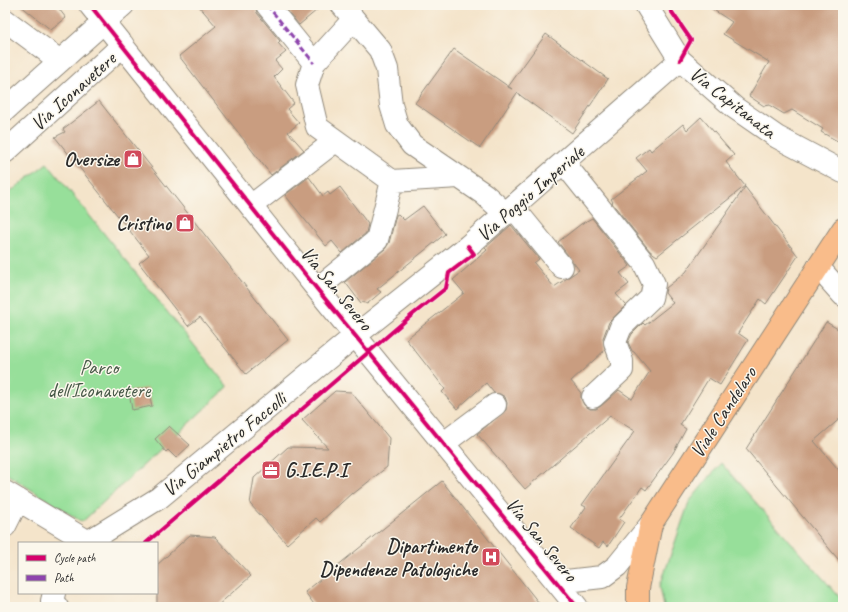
<svg xmlns="http://www.w3.org/2000/svg" width="848" height="612" viewBox="0 0 848 612" font-family="Caveat,sans-serif">
<style>
.green{fill:#97df9a;stroke:#618562}
.building{fill:#c99d80}
.lines{fill:none;stroke-linecap:round;stroke-linejoin:round}
.minor-casing{stroke:#90887a;stroke-width:24}
.major-casing{stroke:#90887a;stroke-width:24}
.minor{stroke:#fff;stroke-width:22}
.major{stroke:#f9bc8a;stroke-width:22}
.quiet{stroke:#8e44ad;stroke-width:3;stroke-dasharray:6 3;stroke-linecap:butt}
.cycleway-casing{stroke:#fbf7ec;stroke-width:6}
.cycleway{stroke:#d6006c;stroke-width:4}
.labels{text-anchor:middle;stroke-width:3;stroke-linejoin:round;paint-order:stroke}
.street-label{font-size:20px;fill:#2b2b2b;stroke:#fbf7ec}
.poi-label{font-size:20px;font-weight:bold;fill:#2b2b2b;stroke:#fbf7ec;text-anchor:end}
.park-label{font-size:20px;fill:#465847;stroke:#fbf7ec}
</style>
<rect width="100%" height="100%" fill="#fbf7ec"/>
<filter id="ink" filterUnits="userSpaceOnUse"><feTurbulence type="fractalNoise" baseFrequency=".025" numOctaves="2"/><feDisplacementMap in="SourceGraphic" scale="8" xChannelSelector="R" yChannelSelector="G"/><feConvolveMatrix kernelMatrix="1 2 1 2 8 2 1 2 1" color-interpolation-filters="sRGB"/></filter>
<filter id="wash" filterUnits="userSpaceOnUse"><feTurbulence type="fractalNoise" baseFrequency=".012" numOctaves="4" result="noise"/><feDisplacementMap in="SourceGraphic" scale="16" xChannelSelector="R" yChannelSelector="G"/><feGaussianBlur stdDeviation="0.9" result="paint"/><feColorMatrix in="noise" values="0 0 0 0 0 0 0 0 0 0 0 0 0 0 0 0 0 1.4 0 .05"/><feComposite in="paint" operator="in"/></filter>
<g filter="url(#wash)">
<rect width="100%" height="100%" fill="#f4e4ca"/>
<!-- green -->
<path class="green" d="M47,163L228,387L82,522L5,473V196Z
M721,463L843,601V607H664L660,586L689,502Z"/>
<g id="blocks">
<!-- building -->
<path class="building" d="M20,5H56L66,18L51,30Z
M198,5H255L257,13L280,41L278,43L286,52L275,61L282,69L274,77L294,103L287,109L299,123L288,132L304,150L271,175L179,56L216,26Z
M283,5H323L299,25Z
M706,5H843V144L821,132L823,129L792,110L784,114L769,105L764,106L749,96L769,62L723,34L732,22Z
M546,34L608,79L572,133L517,93L480,148L415,103L454,49L512,89L508,87Z
M99,101L288,340L246,374L200,317L188,326L139,263L149,255L55,137L65,132L63,129Z
M701,117L734,155L726,162L745,186L657,256L650,251L612,203L613,202L611,199L647,171L636,158L649,148L651,151L683,124L687,130Z
M309,177L323,196L328,192L330,195L340,187L368,224L366,233L342,253L332,241L326,246L285,195Z
M745,187L798,256L766,304L760,299L738,333L748,340L720,385L709,378L680,425L686,429L673,453L646,490L642,487L619,519L624,522L608,546L603,542L599,548L571,528L586,507L582,505L635,431L610,416L525,489L477,434L506,410L507,403L505,397L500,394L494,393L486,383L457,409L442,392L445,389L406,339L464,293L453,280L487,250L485,248L510,226L511,225L539,259L534,263L554,287L579,270L558,242L581,224L592,218L630,266L620,273L629,284L616,294L626,305L609,322L603,338L605,350L571,381L581,393V399L584,405L590,409H596L601,406L619,390L632,399L650,371L634,352L632,351L628,342L632,334L643,323L645,325L673,303L665,293L666,288L686,272Z
M423,206L445,234L377,289L381,292L367,304L363,302L361,303L345,282L385,249L389,243L396,215L398,214L404,220Z
M826,322L843,332V416L814,441L843,475V565L746,449Z
M148,388L152,406L132,410L129,391Z
M335,391L351,392L389,438L387,467L353,494L352,493L320,522L316,518L287,544L250,504L254,478L288,447L328,448L302,420Z
M169,426L190,445L176,458L168,450L166,452L155,439Z
M442,481L542,607H316L305,592Z
M190,535L215,537L251,576L216,607H157V565Z"/>
</g>
</g>
<g filter="url(#ink)">
<use href="#blocks" fill-opacity="0" stroke="#90887a" stroke-width="1"/>
<g class="lines">
<defs>
<path id="minor" d="M90,5L317,289L577,607
M267,5L314,63
M342,5L380,50L387,69L391,105L397,125L412,145L484,194L506,214
M646,5L680,60L735,108L777,137L843,172
M5,20L60,61
M353,20L314,63L307,85L317,127L392,181L459,177
M5,110L123,5
M5,152L123,45
M564,163L644,263L654,284L651,298L621,327L615,342L622,361V370L593,397
M252,205L334,142
M513,207L562,267
M818,267L843,295
M317,289L377,240L392,181
M444,443L495,405
M5,492L87,541
M5,526L18,500
M86,543L159,498L356,335L468,246L680,60
M557,582L602,577L617,566L651,524
M54,593L52,601L57,607"/>
<path id="major" d="M638,607V588L651,524L843,229"/>
</defs>
<!-- minor casing -->
<use href="#minor" class="minor-casing"/>
<!-- major casing -->
<use href="#major" class="major-casing"/>
<!-- minor -->
<use href="#minor" class="minor"/>
<!-- major -->
<use href="#major" class="major"/>
<!-- quiet -->
<path class="quiet" d="M267,5L314,63"/>
<defs>
<path id="cycleway" d="M90,5L317,289L577,607
M667,5L691,40L680,60
M146,543L412,315L446,288L449,273L474,254L468,246"/>
</defs>
<!-- cycleway casing -->
<use href="#cycleway" class="cycleway-casing"/>
<!-- cycleway -->
<use href="#cycleway" class="cycleway"/>
</g>
</g>
<!-- icons -->
<defs>
<symbol id="shop-square" viewBox="-11 -11 22 22"><rect x="-9" y="-9" width="18" height="18" rx="4" fill="#d1495b" stroke="#fbf7ec"/><path d="M-5-2.5h2.3a2.7 3.5 0 0 1 5.4 0H5L5.5 6h-11ZM-1.5-2.5h3a1.5 2.3 0 0 0-3 0Z" fill="#fff"/></symbol>
<symbol id="office-square" viewBox="-11 -11 22 22"><rect x="-9" y="-9" width="18" height="18" rx="4" fill="#d1495b" stroke="#fbf7ec"/><path d="M-6-3h4V-5.5h4V-3h4V5H-6ZM-1-4.5V-3h2v-1.5ZM-6 0V1H6V0Z" fill="#fff"/></symbol>
<symbol id="hospital-square" viewBox="-11 -11 22 22"><rect x="-9" y="-9" width="18" height="18" rx="4" fill="#d1495b" stroke="#fbf7ec"/><path d="M-5-5h3v3.5h4V-5h3V5h-3V1.5h-4V5h-3Z" fill="#fff"/></symbol>
</defs>
<g fill-rule="evenodd">
<use href="#shop-square" x="122" y="148" width="22" height="22"/>
<use href="#shop-square" x="174" y="212" width="22" height="22"/>
<use href="#office-square" x="260" y="459" width="22" height="22"/>
<use href="#hospital-square" x="480" y="546" width="22" height="22"/>
</g>
<g class="labels">
<!-- street labels -->
<g class="street-label">
<text transform="translate(73 91) rotate(-42)" y="7">Via Iconavetere</text>
<text transform="translate(733 102) rotate(38)" y="7">Via Capitanata</text>
<text transform="translate(530 193) rotate(-41)" y="7">Via Poggio Imperiale</text>
<text transform="translate(337 288) rotate(51)" y="7">Via San Severo</text>
<text transform="translate(723 412) rotate(-57)" y="7">Viale Candelaro</text>
<text transform="translate(224 444) rotate(-39)" y="7">Via Giampietro Faccolli</text>
<text transform="translate(542 539) rotate(51)" y="7">Via San Severo</text>
</g>
<!-- poi labels -->
<g class="poi-label">
<text x="119" y="166">Oversize</text>
<text x="171" y="230">Cristino</text>
<text x="285" y="477" text-anchor="start">G.I.E.P.I</text>
<text x="477" y="553">Dipartimento<tspan x="477" dy="23">Dipendenze Patologiche</tspan></text>
</g>
<!-- park labels -->
<g class="park-label">
<text x="99" y="374">Parco<tspan x="99" dy="23">dell'Iconavetere</tspan></text>
</g>
</g>
<!-- margin -->
<rect width="848" height="612" fill="none" stroke="#fbf7ec" stroke-width="20"/>
<!-- legend -->
<rect x="18" y="542" width="140" height="52" fill="#fbf7ec" stroke="#a8a59f"/>
<rect x="26" y="555" width="20" height="6" fill="#d6006c" stroke="#a8a59f"/>
<text x="54" y="562" font-size="12" fill="#2b2b2b">Cycle path</text>
<rect x="26" y="575" width="20" height="6" fill="#8e44ad" stroke="#a8a59f"/>
<text x="54" y="582" font-size="12" fill="#2b2b2b">Path</text>
</svg>
